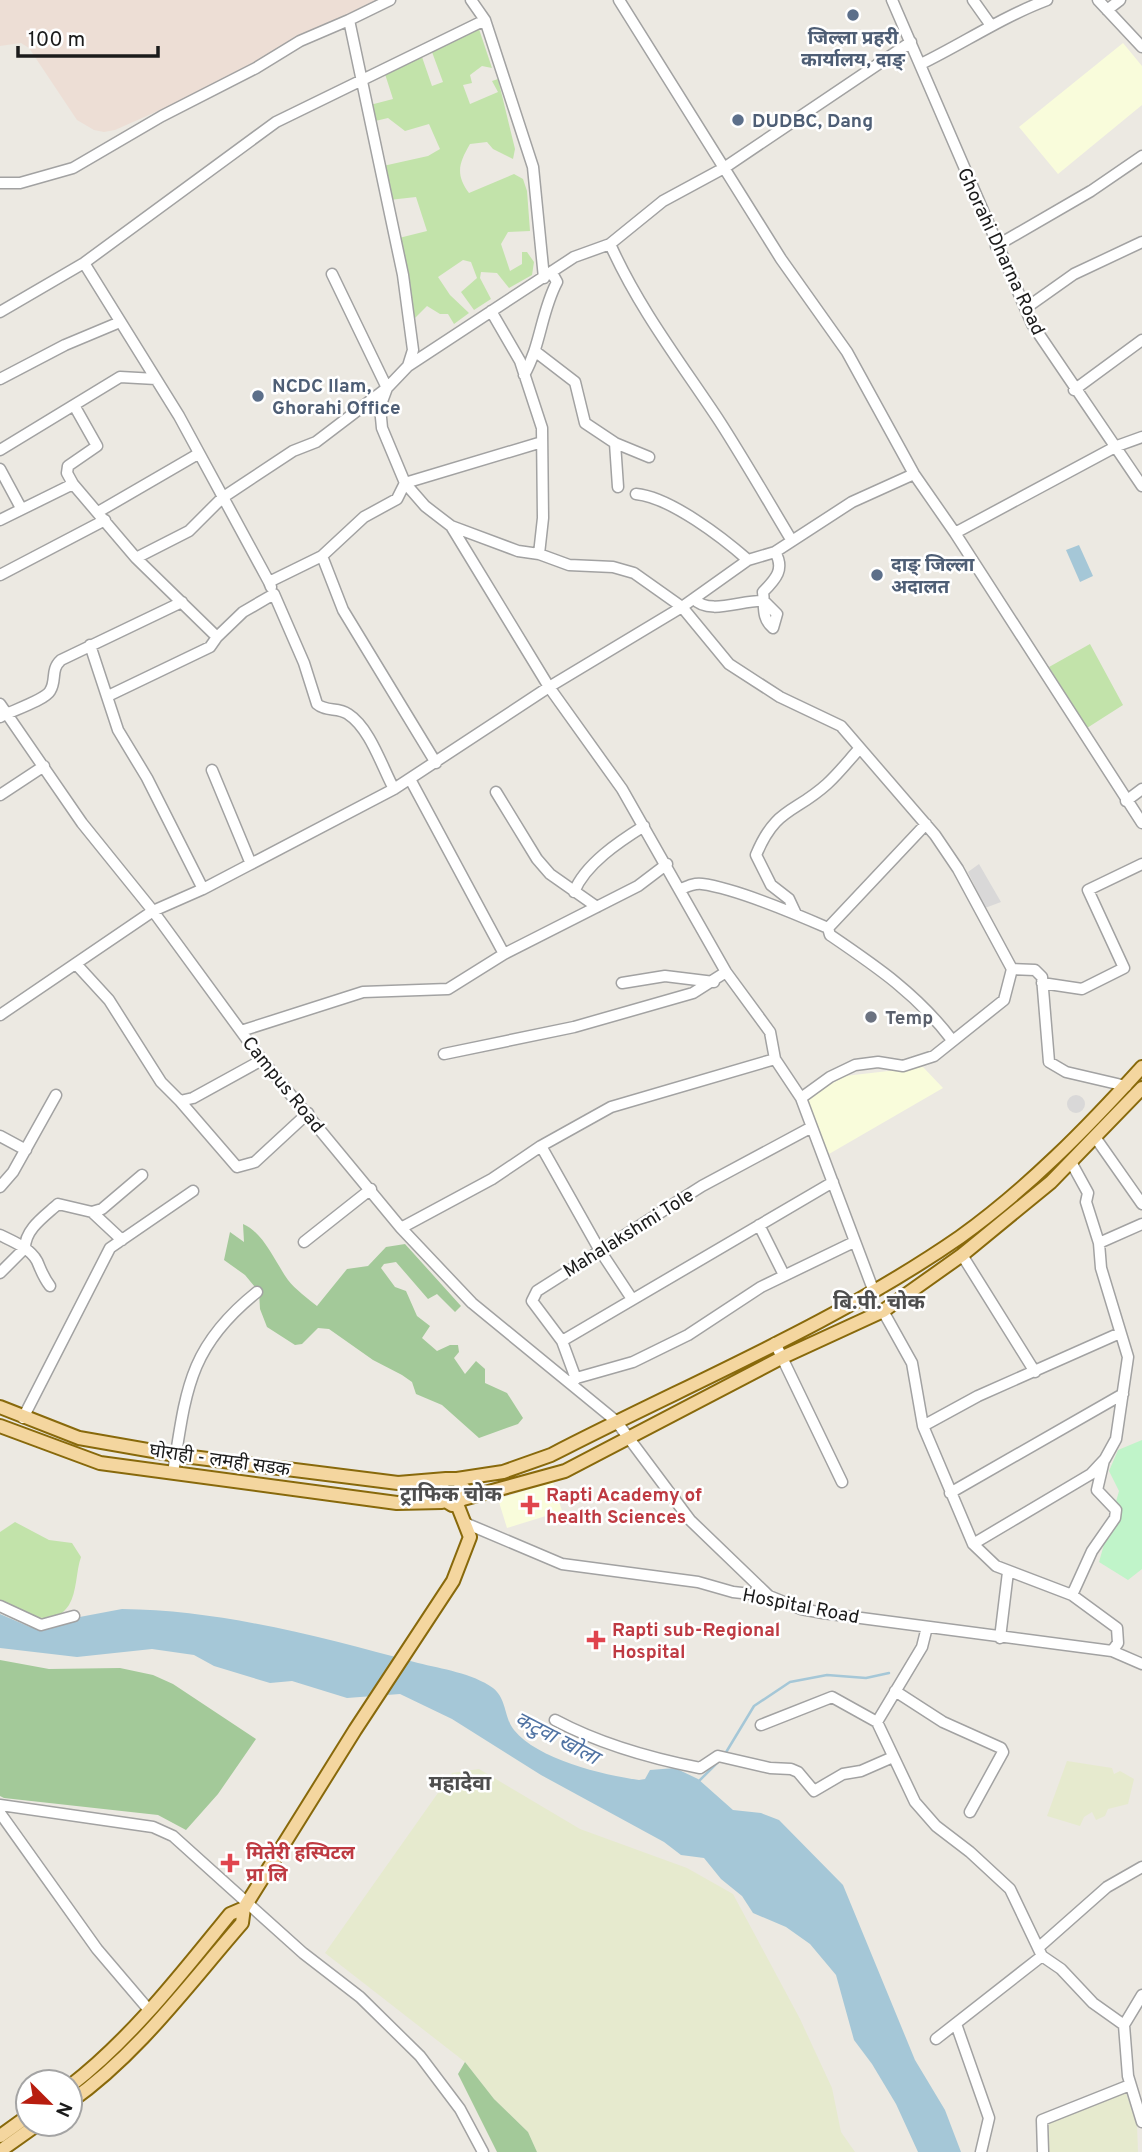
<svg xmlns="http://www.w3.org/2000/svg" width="1142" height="2152" viewBox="0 0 1142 2152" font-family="Overpass,'Noto Sans Devanagari',sans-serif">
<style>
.residential{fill:#d9d8d8}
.education{fill:#f9fcdb}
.military{fill:#edded5}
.farmland{fill:#e6eace}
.grass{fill:#c2e3aa}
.forest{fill:#a3c999}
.park{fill:#c0f4c9}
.water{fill:#a5c7d7}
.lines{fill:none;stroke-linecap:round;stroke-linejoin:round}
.stream{stroke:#a5c7d7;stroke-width:2.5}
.minor-casing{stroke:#a2a2a2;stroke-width:13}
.major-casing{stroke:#88690b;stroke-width:16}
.minor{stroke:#fff;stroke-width:10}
.major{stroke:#f4d69f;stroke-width:12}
.service-dot{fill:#5c6f8a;stroke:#fff;stroke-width:2.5}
.worship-dot{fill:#6b7280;stroke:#fff;stroke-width:2.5}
.health-dot{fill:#e0444e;stroke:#fff;stroke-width:2.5}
.labels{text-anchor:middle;stroke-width:5;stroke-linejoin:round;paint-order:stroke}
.service-label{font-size:19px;font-weight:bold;fill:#4e5e75;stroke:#fff;text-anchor:start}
.street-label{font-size:19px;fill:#1b1b1b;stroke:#fff}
.worship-label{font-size:19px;font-weight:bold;fill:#5b616d;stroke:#fff;text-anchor:start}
.health-label{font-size:19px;font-weight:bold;fill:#be3a42;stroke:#fff;text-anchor:start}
.neighbourhood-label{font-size:21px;font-weight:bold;fill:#4e4e4e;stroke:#fff}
.water-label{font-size:21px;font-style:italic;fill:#5073a3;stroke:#fff}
</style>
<rect width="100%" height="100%" fill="#ece9e2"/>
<!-- residential -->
<path class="residential" d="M979,864L1001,902L985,908L968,872Z
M1067 1104a9 9 0 1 1 18 0a9 9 0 1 1-18 0Z"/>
<!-- education -->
<path class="education" d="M1123,43L1142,66V105L1058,174L1019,127Z
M923,1067L943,1088L829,1154L805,1099L845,1076Z
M553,1482L562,1511L507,1528L498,1499Z"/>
<!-- military -->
<path class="military" d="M0,0H382L230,79L115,130L104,132L94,130L77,120L29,48L21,43L0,46Z"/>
<!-- farmland -->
<path class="farmland" d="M1067,1761L1112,1768L1114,1774L1120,1771L1134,1779L1128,1804L1108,1809L1105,1816L1096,1820L1092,1812L1084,1817L1080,1826L1047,1816Z
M479,1769L580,1829L687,1868L733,1894L800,2019L832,2088L841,2132L855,2152H537L528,2132L494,2099L465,2062L325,1953L452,1773Z
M1126,2093L1137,2124L1138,2152H1048L1049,2123Z"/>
<!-- grass -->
<path class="grass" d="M479,29L492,68L482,66L470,75L472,83L463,85L470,104L498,92L492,81L498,79L515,149L513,159L493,149L487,142L470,144C459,163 455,174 469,193L514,174L523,179L527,191L530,231L508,232L501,244L510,271L522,264V252H527L534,262L532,275L509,288L497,273L481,272L480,278L491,299L474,310L461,292L477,278L471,262L463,260L438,277L450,295L469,313L454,324L448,314H440L427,306L410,323L395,239L427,231L416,197L389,200L383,166L428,156L440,149L429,124L405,131L388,118L371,122L370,105L393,99L385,74L422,57L432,86L443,82L432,52Z
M1090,644L1123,705L1087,728L1049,667Z
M15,1522L49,1540L72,1543L81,1557C76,1571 77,1592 69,1605C52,1631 20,1612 0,1602V1532Z"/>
<!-- forest -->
<path class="forest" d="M243,1224C264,1233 275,1262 288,1280C295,1289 308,1299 317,1306L347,1269L368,1266L386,1247L405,1244L461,1306L455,1312L437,1294L428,1299L396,1262L384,1264L381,1268L395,1287L406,1291L417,1316L430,1326L422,1338L437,1351L450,1345H458L459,1352L454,1358L465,1374L476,1361L485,1369V1383L507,1393L523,1418L518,1424L479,1438L442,1405L416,1394L412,1382L402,1375L373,1360L329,1329L318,1328L302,1344L295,1345L267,1327L260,1309L259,1292L245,1275L224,1260L230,1232L244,1242Z
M0,1660L49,1669L120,1668L153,1675L173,1684L256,1739L218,1794L186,1830L158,1815L4,1798L0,1796Z
M465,2062L494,2099L528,2132L537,2152H497L458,2074Z"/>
<!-- park -->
<path class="park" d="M1142,1440V1569L1128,1580L1099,1562L1119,1491L1109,1471L1118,1450Z"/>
<!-- water -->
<path class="water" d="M1079,545L1093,576L1080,582L1066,550Z
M122,1609C222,1610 321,1637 418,1663C442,1669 472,1673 493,1688C507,1699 504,1718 514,1730C537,1759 603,1775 639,1780L645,1779L650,1770L675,1768L698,1779L733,1810L761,1813L779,1820L843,1885L915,2060L945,2110L961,2152H918L896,2104L872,2064L854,2040L836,1975L810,1944L786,1927L753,1913L742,1896L721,1879L704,1858L681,1855L664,1842L541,1775L452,1719L400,1694L347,1698L292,1681L270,1683L214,1666L194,1655L152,1649L77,1657L0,1648V1614L30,1627L45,1629L69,1619Z"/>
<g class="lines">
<!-- stream -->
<path class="stream" d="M725,1754L754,1706L790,1682L827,1675L866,1678L889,1673
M698,1782L718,1762"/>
<defs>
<path id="minor" d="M390,0L349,20L403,275L413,350L408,366
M471,0L485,20L533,167L544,278
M619,0L781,259L847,352L914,474L955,533L1142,823
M892,0L1032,324L1142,486
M973,0L990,24
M1098,0L1142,47
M1107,10L1120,0
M911,42L724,168L663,201L610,244L574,257L408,366L387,388L380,407L382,428L405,483L425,506L451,526L518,551L539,554L569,565L613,567L634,573L682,607L729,664L780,697L841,726L935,835L958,869L1012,969L1035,970L1042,977L1049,1062L1066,1072L1126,1086
M921,64C964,43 1002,17 1047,0
M0,183H20L73,168L162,116L256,68L300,41L349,20
M610,244C639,309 681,363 720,422C745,461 768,501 792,541
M996,246L1091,191L1142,156
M84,263L179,416L269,582
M1026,308L1074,274L1142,242
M491,311L520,361L542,428L543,518L539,554
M0,312L84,263L276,122L485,20
M536,352L575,382L585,423L615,443L649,457
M524,375C541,345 541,312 557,282L552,273
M0,379L65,345L120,322
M1074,390L1142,340
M615,443L618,487
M0,450L120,377L156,379
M0,469L21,508
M73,484L67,473L68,466L97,446L75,407
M636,494C670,497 723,538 748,560
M98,512L198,454
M0,520L73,484L136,558L189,531L222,498L293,451L316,442L387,388L332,274
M451,526L549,687L622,789L726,972L770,1032L775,1059L801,1098L874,1292
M955,533L1117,446L1142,437
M322,556L343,610L436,763
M136,558L217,637L243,612L274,594L304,663L317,704C326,712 338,707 348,714C370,728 382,767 394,789
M0,575L105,520
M271,587L269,582L322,556L364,517L397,499L405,483L542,442
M694,599C709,616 744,599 764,601L777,614L773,628C761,618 765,606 763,592C776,579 785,569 775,552
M90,645L118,730L147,778L203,889
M108,696L210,647L217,637
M0,704L82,823L153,911L262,1060L401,1228L472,1303L616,1421L690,1520L769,1596
M0,717C11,711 45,700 50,691C57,680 50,670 61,660L182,602
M212,770L251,864
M410,779L504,954L638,886L667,864
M496,792L537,859L550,874L597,907
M0,795L44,766
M1126,801L1142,789
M926,824L828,928L830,935C877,967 917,994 952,1040
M681,889C688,886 694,883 702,884C734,888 796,914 828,928
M574,892C585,864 620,841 644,826
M796,914L789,899L771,885L756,855C776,807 794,814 827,784C839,773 849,760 860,748
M76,964L109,1000L161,1082L180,1101L193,1098L262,1060
M622,983L665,976L714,982
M1042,983L1082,989L1124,968L1088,890L1142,864
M0,1015L153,911L203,889L394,789L549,687L682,607L748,560L775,552L852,502L914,474
M241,1031L363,992L448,989L504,954
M444,1054L574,1027L693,993L726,972
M801,1098L830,1077L855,1065L878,1062L903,1066L934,1056L1004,1000L1012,969
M180,1101L237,1167L255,1162L308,1113
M0,1136L26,1150
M1095,1137L1142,1204
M541,1146L599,1249L632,1299
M0,1187L13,1172L56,1095
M92,1212L122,1240
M759,1225L784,1275
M401,1228L492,1179L541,1146L611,1107L775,1059
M0,1235C12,1241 30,1248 37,1261C41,1270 43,1277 50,1286
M304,1242L371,1189
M1099,1243L1142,1224
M962,1255L1035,1372
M0,1273L25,1248C25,1229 45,1216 58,1204L92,1212L102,1209L142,1175
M883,1311L912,1363L923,1426L973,1544L996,1566L1072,1595L1117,1628L1118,1643L1112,1651
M562,1341L833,1182
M775,1343L842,1482
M573,1379L633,1362L688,1335L761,1287L854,1242
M576,1379L562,1341L532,1301L537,1291L702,1186L810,1128
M23,1418L110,1248L193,1191
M923,1426L978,1396L1120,1333
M173,1473C186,1391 188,1347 257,1292
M950,1493L1123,1394
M465,1523L562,1564L698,1582L733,1592L769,1596L801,1609L823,1613L1112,1651L1142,1664
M973,1544L1091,1474L1105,1459L1116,1439L1128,1357L1101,1268L1099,1243L1086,1202L1088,1193L1071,1162
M1072,1595L1092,1551L1115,1518L1116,1510L1097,1490L1104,1460
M0,1606L41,1625L74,1616
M927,1627L922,1647L877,1722L915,1802L936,1826L970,1852L1010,1889L1042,1956L1061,1969L1093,2003L1124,2025
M1000,1638L1008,1572
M895,1691L943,1722L1001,1748L1003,1752L970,1812
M555,1720C600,1744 649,1758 700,1768L718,1756L770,1768L791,1769L798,1772L814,1791L843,1774L861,1771L893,1757
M761,1725L832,1697L877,1722
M0,1805L153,1827L173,1836L303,1953L360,1997L420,2056L460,2109L483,2152
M0,1813L97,1949L149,2010
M1038,1948L1107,1887L1142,1867
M1142,1995L1124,2025L1128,2076L1142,2122
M956,2024L989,2118L981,2152
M936,2039L1042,1956
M1043,2152L1042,2120L1130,2085"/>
<path id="major" d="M0,1407L79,1438L176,1455L398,1483L446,1479
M0,1426L100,1463L397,1503L442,1502
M457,1479L503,1472L551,1455C688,1384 833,1325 960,1237C1028,1188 1086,1129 1142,1067
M463,1499L465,1490L457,1479H446L439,1487V1497L452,1505L463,1499L565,1471L783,1357L883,1311L962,1255L1051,1182L1142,1088
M70,2086C132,2038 181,1974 230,1914L244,1908
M70,2102C138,2054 188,1985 242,1923L244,1908L355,1730L453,1581L470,1537L457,1504
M0,2136L28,2116
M0,2151L38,2124"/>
</defs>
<!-- minor casing -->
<use href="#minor" class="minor-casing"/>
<!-- major casing -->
<use href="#major" class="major-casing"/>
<!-- minor -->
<use href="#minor" class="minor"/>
<!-- major -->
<use href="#major" class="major"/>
</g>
<!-- markers -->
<g class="service-dot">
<circle cx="853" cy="15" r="7"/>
<circle cx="738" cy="120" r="7"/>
<circle cx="258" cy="396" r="7"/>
<circle cx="877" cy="575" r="7"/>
</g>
<circle class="worship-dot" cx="871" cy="1017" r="7"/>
<g class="health-dot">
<path d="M526.5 1494.5h7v7h7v7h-7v7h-7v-7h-7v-7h7z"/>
<path d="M592.5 1629.5h7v7h7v7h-7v7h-7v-7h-7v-7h7z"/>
<path d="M226.5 1852.5h7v7h7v7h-7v7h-7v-7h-7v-7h7z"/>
</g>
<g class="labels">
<!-- service labels -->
<g class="service-label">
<text x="853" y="44" text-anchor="middle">जिल्ला प्रहरी<tspan x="853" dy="22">कार्यालय, दाङ्</tspan></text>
<text x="752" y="127">DUDBC, Dang</text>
<text x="272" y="392">NCDC Ilam,<tspan x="272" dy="22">Ghorahi Office</tspan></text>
<text x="891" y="571">दाङ् जिल्ला<tspan x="891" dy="22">अदालत</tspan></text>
</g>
<!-- street labels -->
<g class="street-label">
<text transform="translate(1002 251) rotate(65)" y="7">Ghorahi Dharna Road</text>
<text transform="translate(284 1084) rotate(51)" y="7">Campus Road</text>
<text transform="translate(628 1232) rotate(-32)" y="7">Mahalakshmi Tole</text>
<text transform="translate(220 1459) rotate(8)" y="7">घोराही - लमही सडक</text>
<text transform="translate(801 1605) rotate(11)" y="7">Hospital Road</text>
</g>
<!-- worship labels -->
<g class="worship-label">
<text x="885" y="1024">Temp</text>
</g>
<!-- health labels -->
<g class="health-label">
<text x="546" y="1501">Rapti Academy of<tspan x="546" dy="22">health Sciences</tspan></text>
<text x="612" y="1636">Rapti sub-Regional<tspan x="612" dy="22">Hospital</tspan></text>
<text x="246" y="1859">मितेरी हस्पिटल<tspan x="246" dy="22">प्रा लि</tspan></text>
</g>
<!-- neighbourhood labels -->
<g class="neighbourhood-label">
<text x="879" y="1309">बि.पी. चोक</text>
<text x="451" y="1501">ट्राफिक चोक</text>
<text x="460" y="1790">महादेवा</text>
</g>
<!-- water labels -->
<g class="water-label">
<text transform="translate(557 1738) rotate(27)" y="7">कटुवा खोला</text>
</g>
</g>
<!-- north arrow -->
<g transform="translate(49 2103) rotate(114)"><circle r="33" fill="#ffffff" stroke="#a4a4a4" stroke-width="2"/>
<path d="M0-5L12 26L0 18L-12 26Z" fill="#b81d0f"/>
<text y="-10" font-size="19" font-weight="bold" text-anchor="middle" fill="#1b1b1b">N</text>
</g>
<!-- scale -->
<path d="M18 46v10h140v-10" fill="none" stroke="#1b1b1b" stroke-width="3.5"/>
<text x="28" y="46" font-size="21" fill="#1b1b1b" stroke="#ffffff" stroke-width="5" paint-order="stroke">100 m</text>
</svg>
